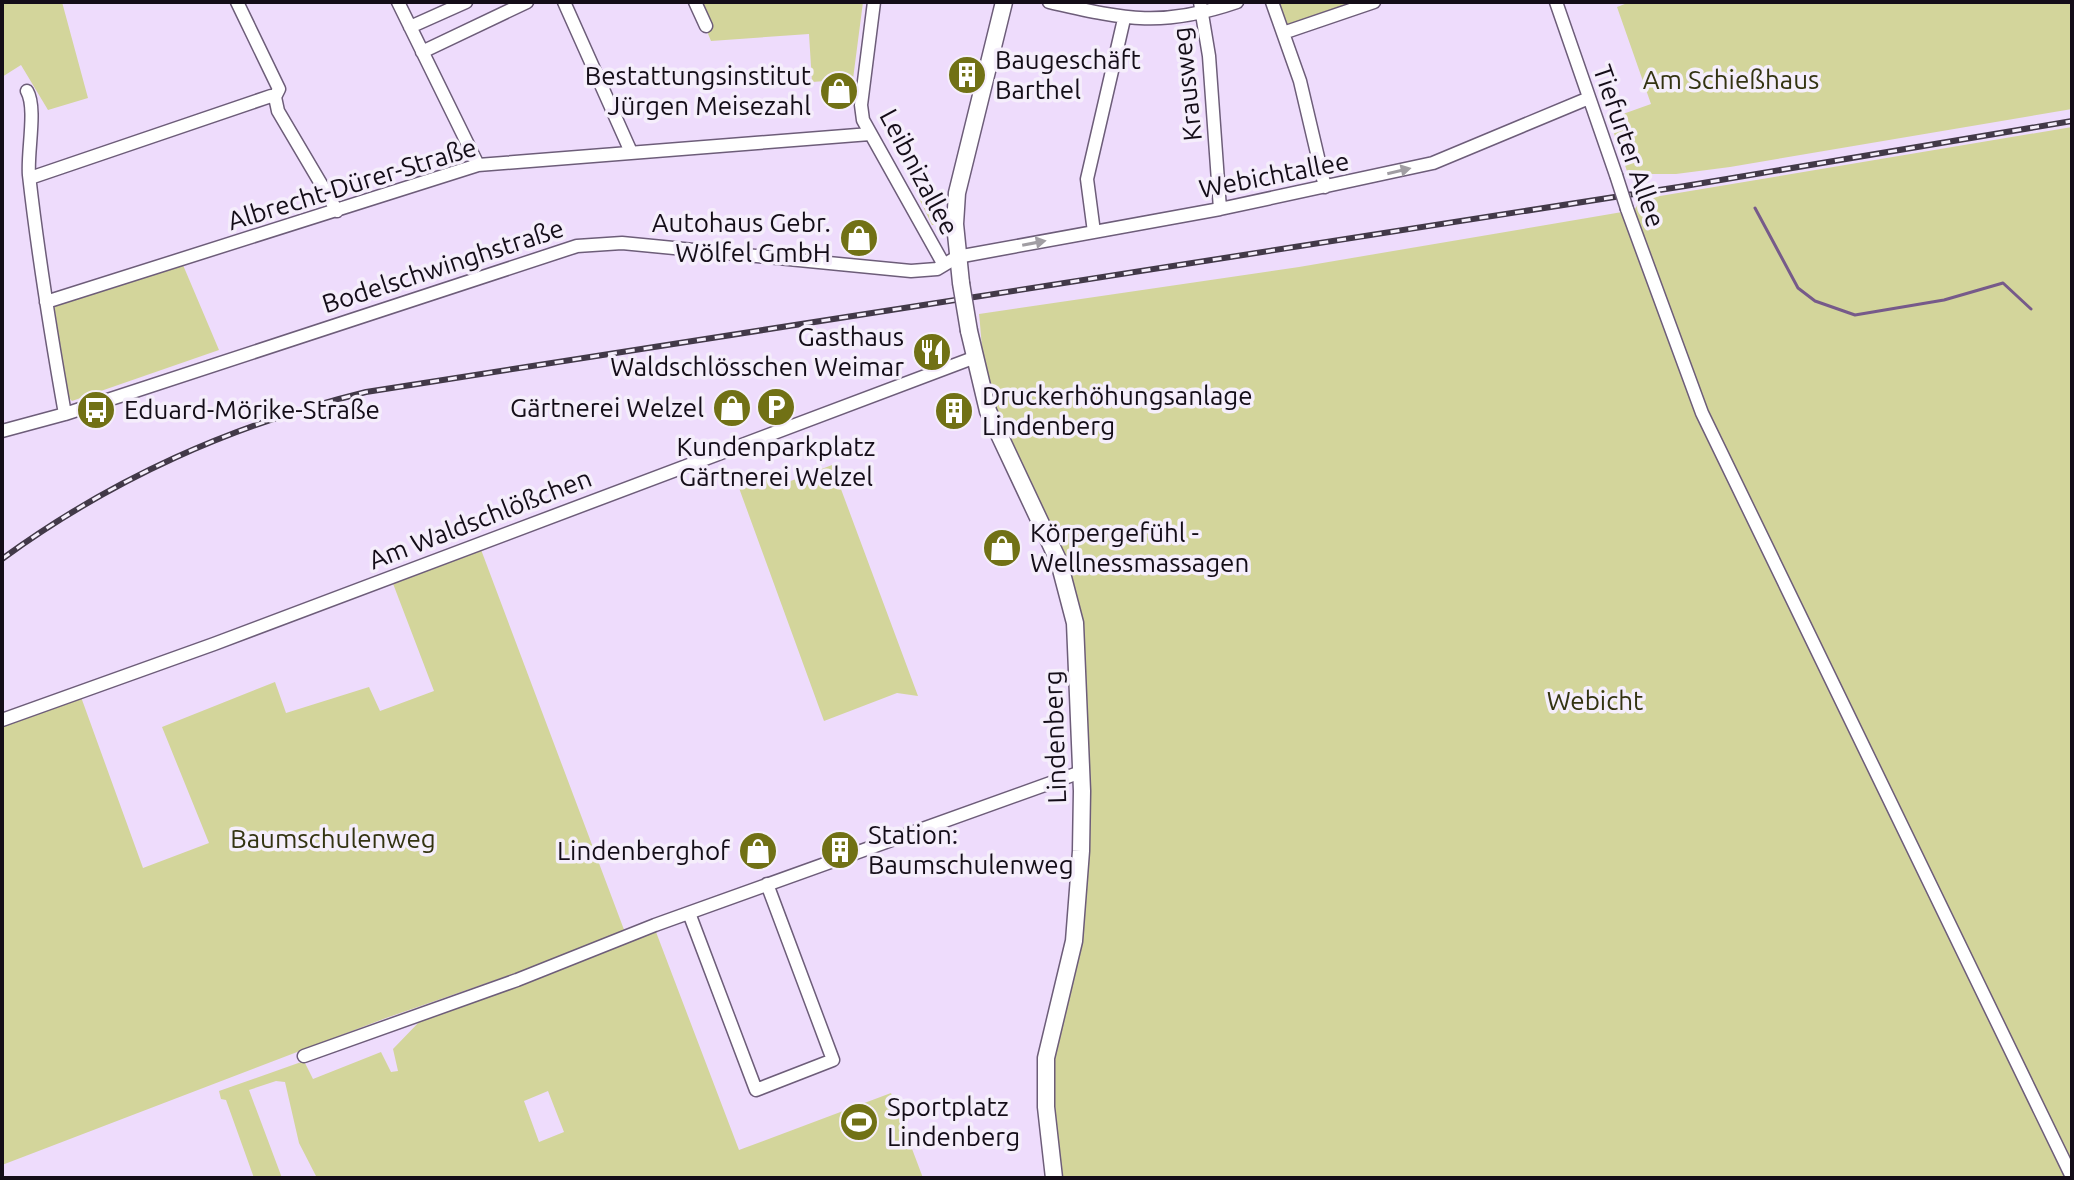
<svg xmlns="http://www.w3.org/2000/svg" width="2074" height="1180" viewBox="0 0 2074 1180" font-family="Ubuntu,sans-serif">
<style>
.green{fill:#d3d59b;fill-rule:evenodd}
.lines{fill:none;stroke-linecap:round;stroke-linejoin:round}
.stream{stroke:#765a8a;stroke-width:3}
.minor-casing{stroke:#6d5d79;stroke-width:15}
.major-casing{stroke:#6d5d79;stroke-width:19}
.minor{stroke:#fff;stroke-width:12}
.major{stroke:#fff;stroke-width:16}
.rail-casing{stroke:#423948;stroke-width:6}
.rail{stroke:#f5eefb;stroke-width:3;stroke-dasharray:9;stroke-linecap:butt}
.minor-bridge-casing{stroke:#6d5d79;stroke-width:15;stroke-linecap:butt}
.major-bridge-casing{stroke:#6d5d79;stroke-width:19;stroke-linecap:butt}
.minor-bridge{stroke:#fff;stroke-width:12}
.major-bridge{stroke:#fff;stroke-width:16}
.oneway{fill:#a19ea3}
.labels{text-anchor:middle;stroke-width:7;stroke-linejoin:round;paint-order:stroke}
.poi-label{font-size:26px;fill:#140d18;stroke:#f5eefb;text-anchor:start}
.park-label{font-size:26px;fill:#331;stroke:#f5eefb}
.street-label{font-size:26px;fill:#140d18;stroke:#f5eefb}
</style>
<rect width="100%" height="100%" fill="#eedcfc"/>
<!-- green -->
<path class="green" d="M2,2H62L88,98L48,110L21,65L2,77Z
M695,2H863L853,79L812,82L809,34L711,41Z
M1278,2H1358L1286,26Z
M1630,2H2072V109L1730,167L1676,174H1628L1609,119L1651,104L1617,7Z
M2072,127V1178H1060L1052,1064L1072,985L1081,623C1070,541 1014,472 990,394C982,367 982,341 979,314L1299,267L1634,210L1642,199Z
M915,190L944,192L938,225H932Z
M183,265L219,350L72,401L68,397L54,305Z
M832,465L918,696L897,693L824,721L739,488L779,474L783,484Z
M480,547L626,935L386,1018L2,1165V725L81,697L143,868L209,843L162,727L275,682L286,713L369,687L380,711L434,691L392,581Z
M656,932L739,1150L891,1093L923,1178H317L299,1143L285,1082L276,1081L249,1090L282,1178H254L226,1100L221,1099L219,1091L304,1061L313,1079L381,1052L391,1072L398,1071L393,1049L421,1020ZM548,1091L564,1132L539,1142L524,1101Z"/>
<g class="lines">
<!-- stream -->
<path class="stream" d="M1755,208L1798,288L1815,301L1855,315L1944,300L2003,283L2031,309"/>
<defs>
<path id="minor" d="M237,2L279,89L275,97
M398,2L478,165
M564,2L631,152
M695,2L706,26
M874,2L861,105L863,120L944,265
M1049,2C1125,19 1161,28 1237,2
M1200,2L1209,56L1220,209
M1272,2L1300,81L1325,187
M1556,2L1616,175
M410,27L466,2
M1283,33L1374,2
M422,52L527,2
M27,91C37,108 27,152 29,175C38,255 51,335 65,414
M30,178L271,96L275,97L278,111L337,211
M1627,209L1702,413L2072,1177
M1094,232L1087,179L1124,19
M46,302L478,165L870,134
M2,431L65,414L577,246L622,243L911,271L937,269L957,257L1220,209L1433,163L1589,98
M2,720L214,644L973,358
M689,913L756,1090L833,1060L767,884
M304,1056L517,980L655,925L1081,772"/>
<path id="major" d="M961,283L955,224L957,193L1004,2
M969,331L988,411L1059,562L1075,623L1082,791L1081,851L1074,941L1046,1058V1107L1054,1178"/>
</defs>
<!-- minor casing -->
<use href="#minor" class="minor-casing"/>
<!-- major casing -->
<use href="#major" class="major-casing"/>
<!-- minor -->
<use href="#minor" class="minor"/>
<!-- major -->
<use href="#major" class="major"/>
<defs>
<path id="rail" d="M2,559C113,478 232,425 366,392L1685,186L2072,121"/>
</defs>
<!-- rail casing -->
<use href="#rail" class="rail-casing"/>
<!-- rail -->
<use href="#rail" class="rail"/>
<defs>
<path id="minor-bridge" d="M1616,175L1627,209"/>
<path id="major-bridge" d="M961,283L969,331"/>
</defs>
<!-- minor-bridge casing -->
<use href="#minor-bridge" class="minor-bridge-casing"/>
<!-- major-bridge casing -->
<use href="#major-bridge" class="major-bridge-casing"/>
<!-- minor-bridge -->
<use href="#minor-bridge" class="minor-bridge"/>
<!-- major-bridge -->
<use href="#major-bridge" class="major-bridge"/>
</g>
<!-- one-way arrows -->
<defs><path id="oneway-solid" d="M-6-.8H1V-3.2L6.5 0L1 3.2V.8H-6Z" transform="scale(2)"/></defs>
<g class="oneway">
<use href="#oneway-solid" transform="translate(1399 171) rotate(-13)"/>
<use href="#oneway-solid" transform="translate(1034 243) rotate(-11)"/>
</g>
<!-- icons -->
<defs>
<symbol id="building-disc" viewBox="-11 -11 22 22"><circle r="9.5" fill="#717115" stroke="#f5eefb"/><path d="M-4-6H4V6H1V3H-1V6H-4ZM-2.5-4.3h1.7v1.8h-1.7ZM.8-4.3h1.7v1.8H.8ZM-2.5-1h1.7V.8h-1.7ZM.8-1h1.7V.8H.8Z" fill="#fff"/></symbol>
<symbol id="shop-disc" viewBox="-11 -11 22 22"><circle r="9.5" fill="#717115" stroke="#f5eefb"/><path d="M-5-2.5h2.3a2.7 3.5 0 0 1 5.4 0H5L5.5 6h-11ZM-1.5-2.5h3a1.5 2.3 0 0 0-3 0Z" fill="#fff"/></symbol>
<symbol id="restaurant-disc" viewBox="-11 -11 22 22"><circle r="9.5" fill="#717115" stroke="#f5eefb"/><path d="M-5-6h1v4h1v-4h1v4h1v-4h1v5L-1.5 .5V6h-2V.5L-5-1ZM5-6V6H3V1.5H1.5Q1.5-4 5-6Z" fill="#fff"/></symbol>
<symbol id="parking-disc" viewBox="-11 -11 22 22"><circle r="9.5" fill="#717115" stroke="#f5eefb"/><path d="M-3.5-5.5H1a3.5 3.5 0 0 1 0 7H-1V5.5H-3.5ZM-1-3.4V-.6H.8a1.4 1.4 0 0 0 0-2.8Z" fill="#fff"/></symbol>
<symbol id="bus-disc" viewBox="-11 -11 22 22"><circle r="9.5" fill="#717115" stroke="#f5eefb"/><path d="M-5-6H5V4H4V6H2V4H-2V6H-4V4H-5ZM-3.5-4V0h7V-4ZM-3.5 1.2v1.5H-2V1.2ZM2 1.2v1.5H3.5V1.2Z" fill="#fff"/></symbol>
<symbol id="stadium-disc" viewBox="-11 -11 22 22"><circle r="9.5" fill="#717115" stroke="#f5eefb"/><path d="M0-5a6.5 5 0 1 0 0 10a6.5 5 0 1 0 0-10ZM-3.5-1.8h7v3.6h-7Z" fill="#fff"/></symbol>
</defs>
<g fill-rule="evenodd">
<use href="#building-disc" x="945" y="53" width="44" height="44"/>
<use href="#shop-disc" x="817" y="69" width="44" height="44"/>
<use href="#shop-disc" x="837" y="216" width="44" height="44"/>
<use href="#restaurant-disc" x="910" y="330" width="44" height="44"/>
<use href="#parking-disc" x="754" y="385" width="44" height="44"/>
<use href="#shop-disc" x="710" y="386" width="44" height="44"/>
<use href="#bus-disc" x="74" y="388" width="44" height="44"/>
<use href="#building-disc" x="932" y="389" width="44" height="44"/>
<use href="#shop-disc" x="980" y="526" width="44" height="44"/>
<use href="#building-disc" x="818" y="828" width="44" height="44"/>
<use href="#shop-disc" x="736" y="829" width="44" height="44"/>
<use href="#stadium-disc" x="837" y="1100" width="44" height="44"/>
</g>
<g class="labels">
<!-- poi labels -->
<g class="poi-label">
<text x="995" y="69">Baugeschäft<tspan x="995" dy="30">Barthel</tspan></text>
<text x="811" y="85" text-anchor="end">Bestattungsinstitut<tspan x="811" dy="30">Jürgen Meisezahl</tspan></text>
<text x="831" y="232" text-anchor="end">Autohaus Gebr.<tspan x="831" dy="30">Wölfel GmbH</tspan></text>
<text x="904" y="346" text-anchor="end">Gasthaus<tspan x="904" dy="30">Waldschlösschen Weimar</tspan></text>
<text x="982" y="405">Druckerhöhungsanlage<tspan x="982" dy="30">Lindenberg</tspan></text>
<text x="704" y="417" text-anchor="end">Gärtnerei Welzel</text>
<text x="124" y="419">Eduard-Mörike-Straße</text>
<text x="776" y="456" text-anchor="middle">Kundenparkplatz<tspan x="776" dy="30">Gärtnerei Welzel</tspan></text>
<text x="1030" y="542">Körpergefühl -<tspan x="1030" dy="30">Wellnessmassagen</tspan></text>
<text x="868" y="844">Station:<tspan x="868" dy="30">Baumschulenweg</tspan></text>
<text x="730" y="860" text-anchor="end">Lindenberghof</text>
<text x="887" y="1116">Sportplatz<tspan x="887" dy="30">Lindenberg</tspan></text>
</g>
<!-- park labels -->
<g class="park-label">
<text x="1731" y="89">Am Schießhaus</text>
<text x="1595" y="710">Webicht</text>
<text x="333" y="848">Baumschulenweg</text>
</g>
<!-- street labels -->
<g class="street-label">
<text transform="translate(1187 84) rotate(-96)" y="9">Krausweg</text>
<text transform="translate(1629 146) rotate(71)" y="9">Tiefurter Allee</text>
<text transform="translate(919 172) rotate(62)" y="9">Leibnizallee</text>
<text transform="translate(1274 175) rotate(-11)" y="9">Webichtallee</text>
<text transform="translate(352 184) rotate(-17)" y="9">Albrecht-Dürer-Straße</text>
<text transform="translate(443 266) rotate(-18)" y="9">Bodelschwinghstraße</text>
<text transform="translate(480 519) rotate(-21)" y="9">Am Waldschlößchen</text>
<text transform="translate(1055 737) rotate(-92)" y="9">Lindenberg</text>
</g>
</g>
<!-- border -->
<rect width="2074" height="1180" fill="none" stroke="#140d18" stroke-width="8"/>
</svg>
